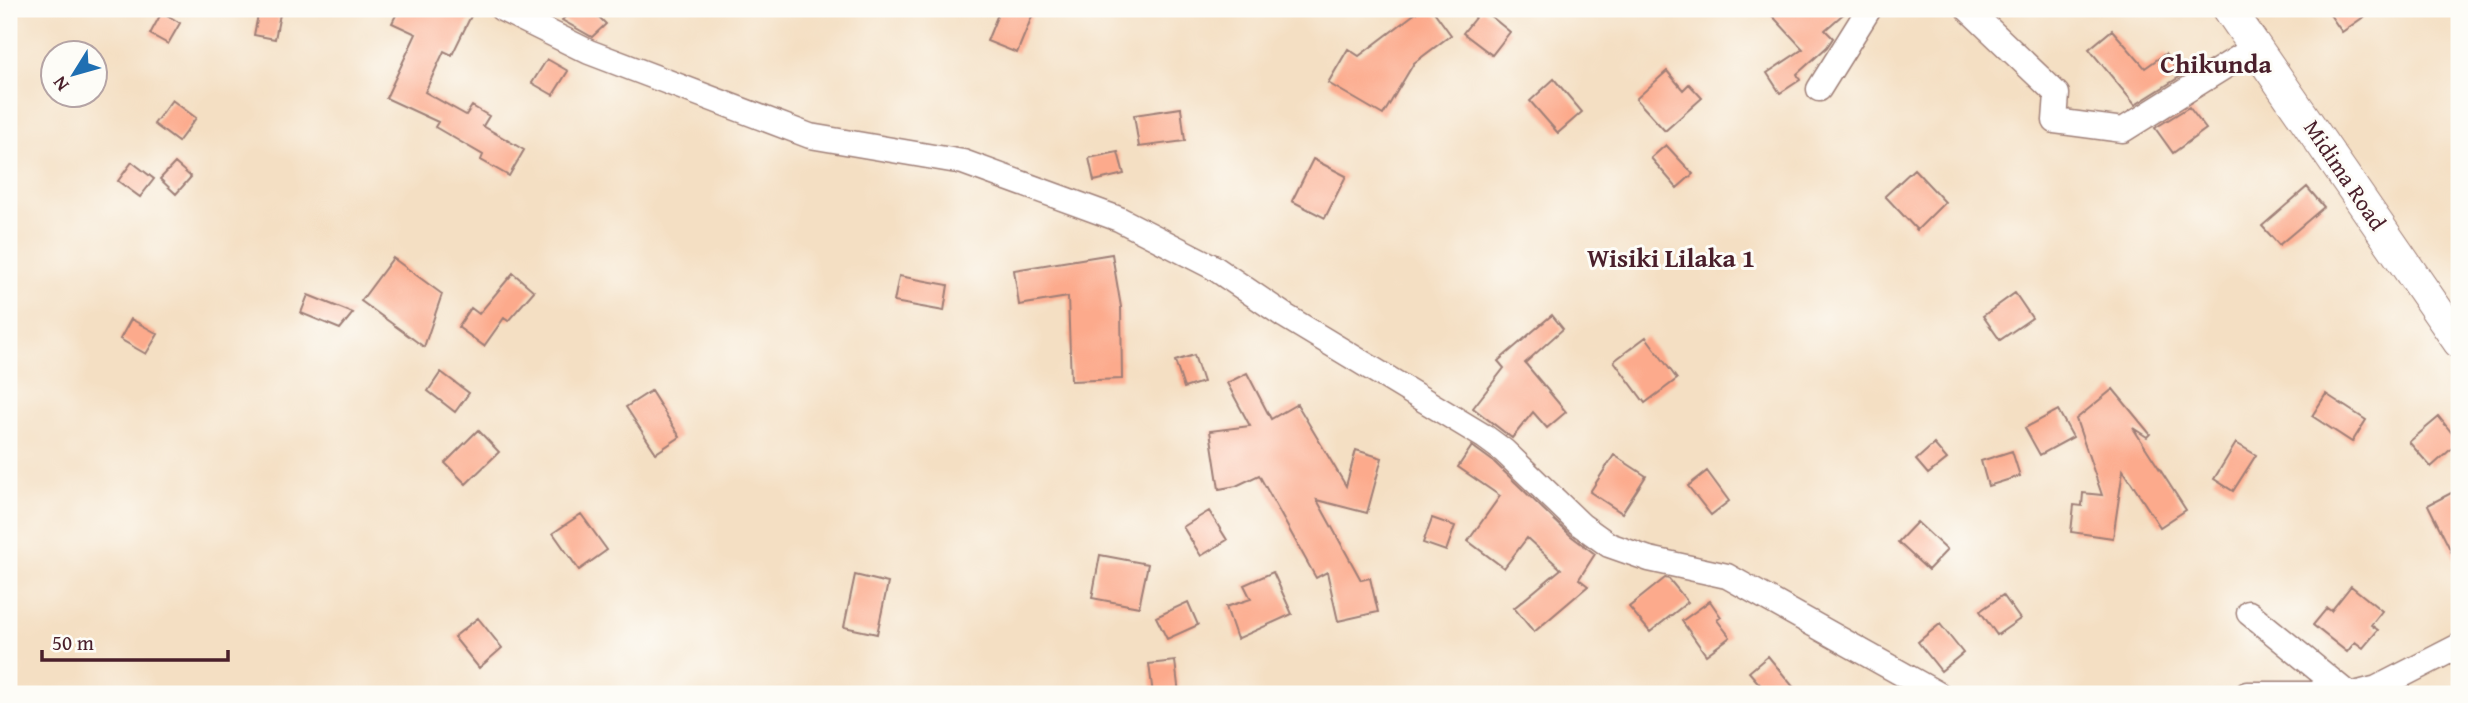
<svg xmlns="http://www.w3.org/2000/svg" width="2468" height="703" viewBox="0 0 2468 703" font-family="'Gentium Book Plus',serif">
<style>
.building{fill:#fcaa8c}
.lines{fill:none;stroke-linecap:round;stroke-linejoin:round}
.minor-casing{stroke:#9f7f77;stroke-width:27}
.major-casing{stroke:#9f7f77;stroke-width:34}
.minor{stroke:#fff;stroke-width:24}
.major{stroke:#fff;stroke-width:32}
.labels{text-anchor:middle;stroke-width:6;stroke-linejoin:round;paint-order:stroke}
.street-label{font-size:23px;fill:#4a1f2b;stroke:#fdfcf7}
.quarter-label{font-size:26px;font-weight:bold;fill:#4a1f2b;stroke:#fdfcf7}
</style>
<rect width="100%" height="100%" fill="#fdfcf7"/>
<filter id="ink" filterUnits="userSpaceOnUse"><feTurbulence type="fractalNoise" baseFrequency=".0143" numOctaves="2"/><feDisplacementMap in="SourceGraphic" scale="14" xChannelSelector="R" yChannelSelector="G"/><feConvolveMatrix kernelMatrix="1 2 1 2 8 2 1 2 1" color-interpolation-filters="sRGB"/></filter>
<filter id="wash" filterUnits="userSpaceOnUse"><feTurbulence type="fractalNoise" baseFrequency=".00686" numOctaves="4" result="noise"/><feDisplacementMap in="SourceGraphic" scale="28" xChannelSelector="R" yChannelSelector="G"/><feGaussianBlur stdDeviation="1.57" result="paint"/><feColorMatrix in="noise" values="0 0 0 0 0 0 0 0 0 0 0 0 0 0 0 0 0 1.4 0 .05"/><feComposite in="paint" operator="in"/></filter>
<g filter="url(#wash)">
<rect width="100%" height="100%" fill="#f4dfc3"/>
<g id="blocks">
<!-- building -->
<path class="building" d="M399,9H455L471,16L452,55L444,51L425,92L466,115L472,106L489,116L483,126L524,150L509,176L481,160L483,155L435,127L438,122L386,98L416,34L392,23Z
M573,9H591L606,24L592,37L562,20Z
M1000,9H1035L1017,53L987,41Z
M1421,9H1432L1451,35L1414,63L1383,115L1328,83L1348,49L1359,56Z
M1482,9L1510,32L1492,55L1463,33Z
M1766,9H1849L1825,30L1833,38L1827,47L1797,74L1800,80L1780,93L1767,73L1803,49Z
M2326,9H2375L2342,32Z
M259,10L280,14L275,39L254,35Z
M162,12L180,23L168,44L150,34Z
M2112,30L2145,68L2165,54L2181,76L2135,105L2089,49Z
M547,59L568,71L553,95L532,83Z
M1667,71L1683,90L1689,84L1702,98L1665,131L1636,99Z
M1554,79L1582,112L1558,133L1530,101Z
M172,100L196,118L178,142L154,124Z
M2189,107L2206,129L2173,153L2155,128Z
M1181,108L1185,141L1139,147L1134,115Z
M1666,145L1693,174L1677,188L1651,158Z
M1118,152L1124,174L1094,181L1089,158Z
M1313,159L1346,176L1325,218L1292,201Z
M132,162L154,179L140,197L118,181Z
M175,163L191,177L176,194L160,179Z
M1914,169L1945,202L1917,230L1885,196Z
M2307,187L2324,207L2279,245L2262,226Z
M1112,254L1121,307L1122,379L1071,381L1068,297L1019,305L1014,270Z
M393,258L442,294L424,347L361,301Z
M513,273L534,291L508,321L504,318L484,346L458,327L471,308L479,314Z
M899,276L948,285L944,311L894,302Z
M2015,293L2032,318L2000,340L1983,316Z
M308,295L353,313L340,329L301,313Z
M1552,315L1563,329L1525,363L1566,412L1547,428L1533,412L1512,438L1473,408L1504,368L1498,361Z
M131,319L158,334L146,354L120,339Z
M1646,337L1677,379L1645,403L1614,361Z
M1194,355L1203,382L1184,388L1175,361Z
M441,372L469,393L455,412L428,391Z
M1247,373L1271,419L1297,404L1346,486L1356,450L1382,458L1367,513L1317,500L1361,580L1370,578L1378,612L1338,621L1327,572L1316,578L1259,475L1236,486L1219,489L1210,431L1250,426L1227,383Z
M2113,389L2150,434L2147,437L2133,428L2186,510L2160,527L2123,470L2113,538L2071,532L2074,505L2082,506L2083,493L2102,495L2076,419Z
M651,391L680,437L656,453L626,407Z
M2326,394L2366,420L2352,442L2312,416Z
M2058,410L2073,437L2040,455L2025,428Z
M2439,417L2459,442L2431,467L2409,442Z
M478,430L499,452L466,484L445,463Z
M2236,443L2256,455L2233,491L2214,479Z
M1934,444L1947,459L1928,474L1916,460Z
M1472,446L1494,462L1571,536L1595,554L1579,579L1588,586L1534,632L1514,608L1561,569L1527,538L1504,568L1468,541L1500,496L1458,467Z
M2012,451L2020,476L1988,486L1981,461Z
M1614,455L1646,476L1622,513L1590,492Z
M1707,471L1729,501L1711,515L1688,486Z
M2459,489V567L2428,505Z
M1209,511L1227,540L1201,556L1183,527Z
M581,514L607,550L579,570L553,533Z
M1432,518L1455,526L1446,551L1423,543Z
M1917,522L1947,550L1928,570L1898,542Z
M1100,555L1148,564L1139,607L1092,598Z
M1273,572L1292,614L1237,639L1226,607L1251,599L1244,585Z
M855,575L888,583L877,634L844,627Z
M1665,578L1669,579L1688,602L1650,632L1629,607Z
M2351,586L2382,611L2371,625L2378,630L2363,648L2355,642L2347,652L2313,625L2327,608L2331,611Z
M2003,595L2020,619L1997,635L1980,611Z
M1710,601L1721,617L1717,620L1730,637L1706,655L1682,621Z
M1188,602L1198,625L1167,639L1156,617Z
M478,618L502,648L479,668L454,637Z
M1940,624L1963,653L1941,671L1918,642Z
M1768,656L1799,694H1768L1749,672Z
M1175,661L1179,694H1153L1149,664Z"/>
</g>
</g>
<g filter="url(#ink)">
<use href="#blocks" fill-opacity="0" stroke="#9f7f77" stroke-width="2"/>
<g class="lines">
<defs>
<path id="minor" d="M502,9L589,52L810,136L963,162L1119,219L1213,267L1285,316L1485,437L1504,451L1581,525L1609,545L1649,559L1727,576L1938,694
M1968,9L2057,94L2055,121L2123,130L2256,47
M1819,89L1869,9
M2249,613L2348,694
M2247,694H2324
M2354,694L2377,688L2459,646"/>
<path id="major" d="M2229,9L2459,342"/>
</defs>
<!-- minor casing -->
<use href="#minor" class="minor-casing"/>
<!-- major casing -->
<use href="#major" class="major-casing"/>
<!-- minor -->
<use href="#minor" class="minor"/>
<!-- major -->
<use href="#major" class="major"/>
</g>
</g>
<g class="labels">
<!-- street labels -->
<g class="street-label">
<text transform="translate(2345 175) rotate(56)" y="8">Midima Road</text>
</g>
<!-- quarter labels -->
<g class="quarter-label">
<text x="2216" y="73">Chikunda</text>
<text x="1671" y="267">Wisiki Lilaka 1</text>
</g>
</g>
<!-- margin -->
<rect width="2468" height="703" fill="none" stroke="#fdfcf7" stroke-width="35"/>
<!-- north arrow -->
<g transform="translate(74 74) rotate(233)"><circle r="33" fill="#fdfcf7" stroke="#b5a4a5" stroke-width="2"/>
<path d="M0-5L12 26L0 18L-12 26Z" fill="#1f6fb2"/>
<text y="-10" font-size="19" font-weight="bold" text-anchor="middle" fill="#4a1f2b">N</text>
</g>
<!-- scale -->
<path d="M42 650v10h186v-10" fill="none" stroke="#4a1f2b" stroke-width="3.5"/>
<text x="52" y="650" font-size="21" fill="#4a1f2b" stroke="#fdfcf7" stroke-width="5" paint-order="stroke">50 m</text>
</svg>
